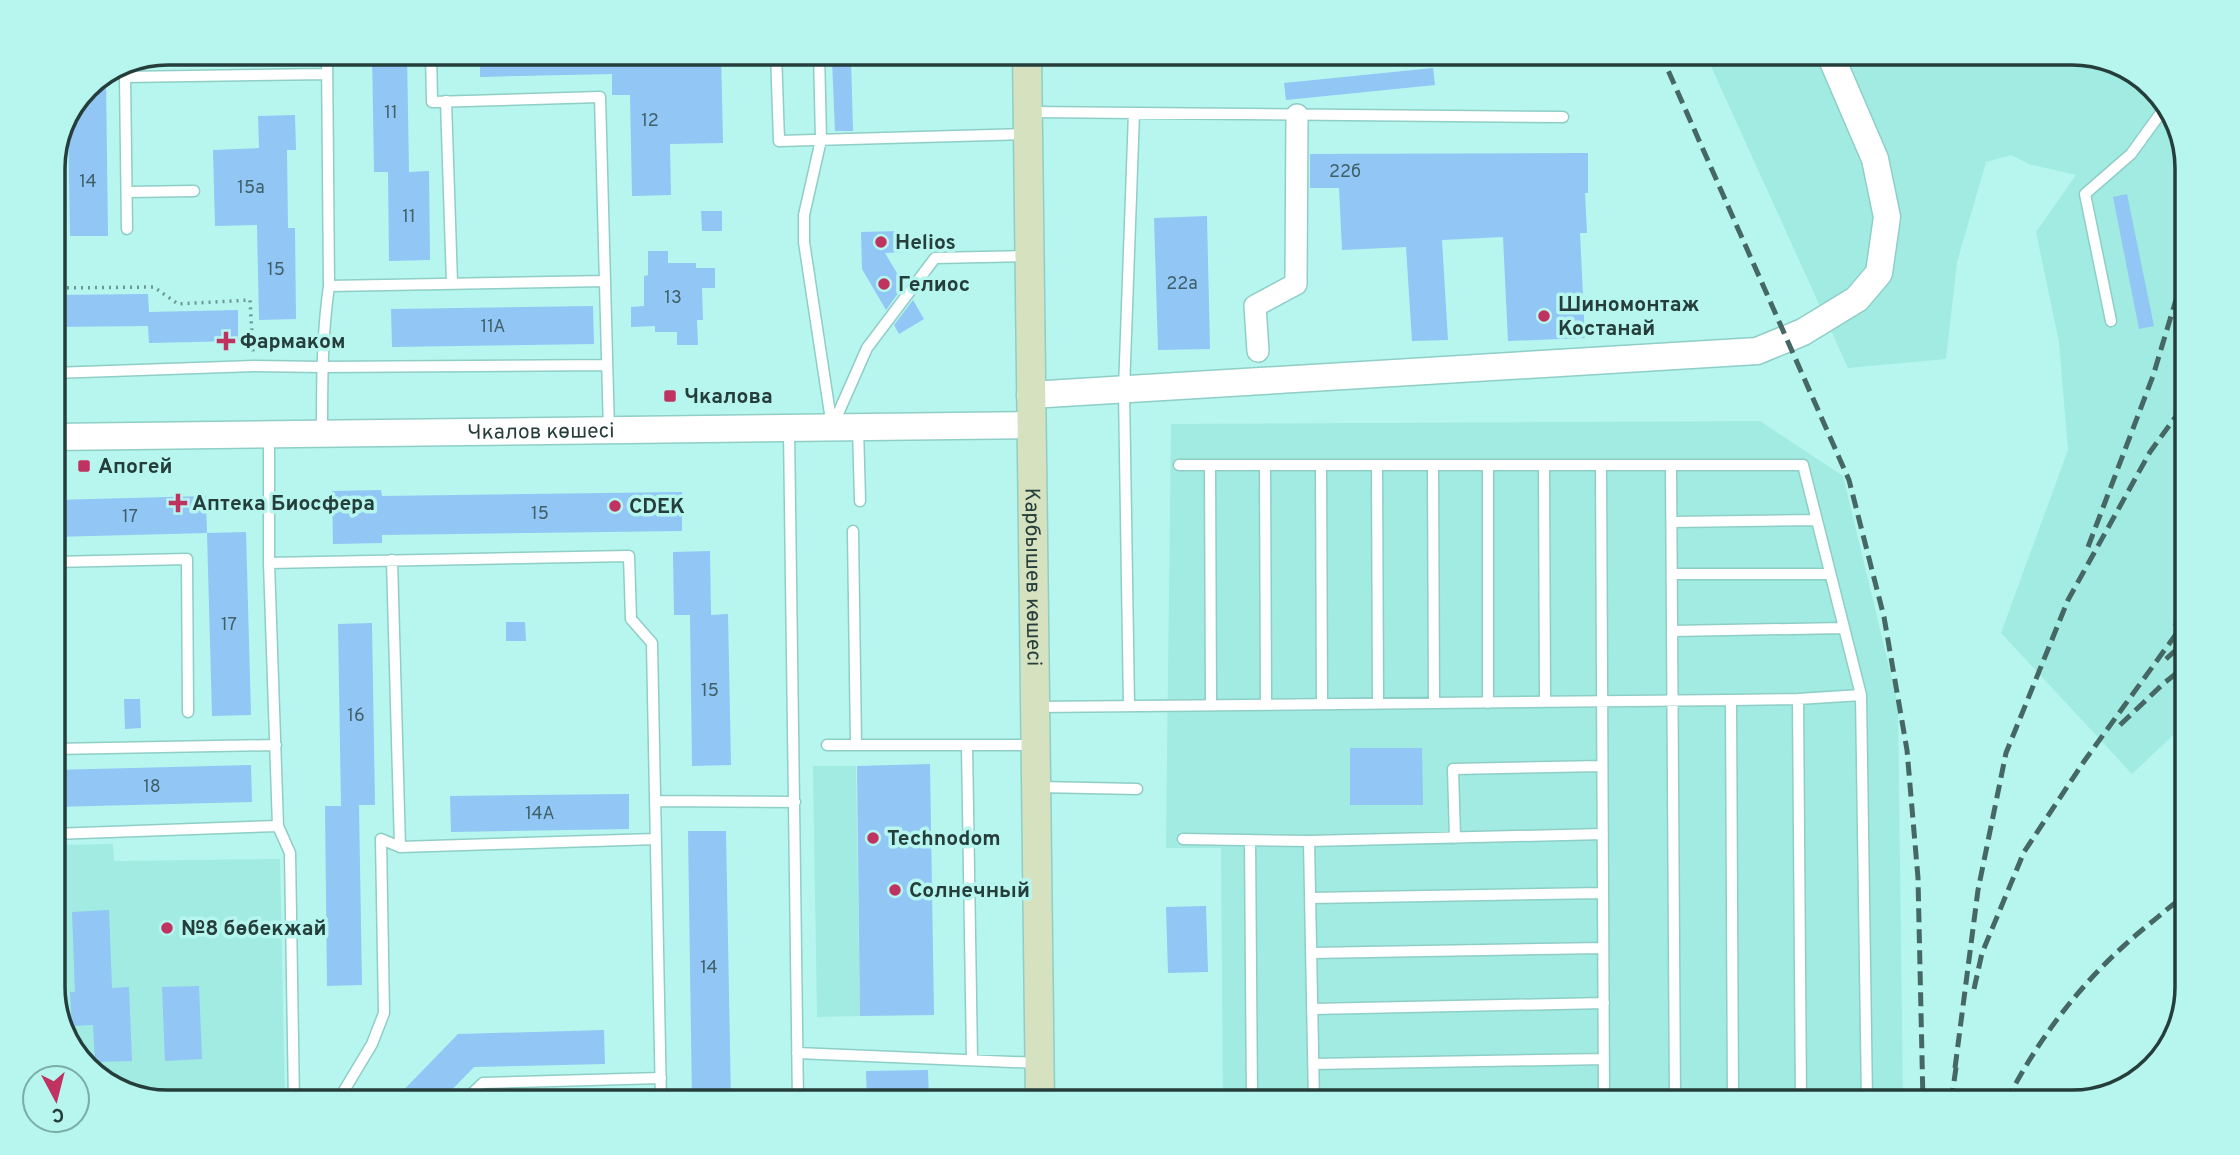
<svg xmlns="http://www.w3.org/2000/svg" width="2240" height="1155" viewBox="0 0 2240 1155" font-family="Overpass,sans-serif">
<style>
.built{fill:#a1ebe2}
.building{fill:#91c6f5}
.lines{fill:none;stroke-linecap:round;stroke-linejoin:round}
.service-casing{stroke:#8fcec6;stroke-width:13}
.minor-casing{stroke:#8fcec6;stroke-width:24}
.tertiary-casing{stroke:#8fcec6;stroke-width:29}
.secondary-casing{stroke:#8fcec6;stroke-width:31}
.path{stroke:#6d9993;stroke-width:3.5;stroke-dasharray:2 5;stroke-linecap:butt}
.service{stroke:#fff;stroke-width:10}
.minor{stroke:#fff;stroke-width:21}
.tertiary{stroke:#fff;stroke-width:26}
.secondary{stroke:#d6e1c0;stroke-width:28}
.rail{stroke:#466864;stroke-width:5;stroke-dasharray:14 7;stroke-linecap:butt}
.poi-dot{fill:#c0325f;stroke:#b6f6ee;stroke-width:2.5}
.labels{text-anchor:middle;stroke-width:7;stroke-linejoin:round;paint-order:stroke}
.number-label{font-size:18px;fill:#40606a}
.poi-label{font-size:21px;font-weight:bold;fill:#253e3b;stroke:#b6f6ee;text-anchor:start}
.street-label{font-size:21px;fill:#253e3b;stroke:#b6f6ee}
.rim{fill:none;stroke:#253e3b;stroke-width:3.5}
</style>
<rect width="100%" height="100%" fill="#b6f6ee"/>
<!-- built -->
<path class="built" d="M1705,53H2073L2123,64L2168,104L2187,160V722L2132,774L2001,633L2068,450L2059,342L2036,232L2076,175L2029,164L2011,155L1986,162L1957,262L1946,359L1848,368Z
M1760,421L1843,476L1898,704L1903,1102H1223L1221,848H1166L1171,424Z
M813,766H856L860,1016L817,1017Z
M113,844L114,861L280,859L285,1102H167L117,1091L72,1052L53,996V845Z"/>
<!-- building -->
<path class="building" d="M372,52H407L409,172L429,171L430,260L389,261L388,172H374Z
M480,52H721L723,143L670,144L671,195L632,196L630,95H612V74L480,77Z
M851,59L853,131H835L832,60Z
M1433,68L1435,85L1286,100L1284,83Z
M106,78L108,236H70L68,125L86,86Z
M295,115L296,150H287L288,228H295L296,319L259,320L257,225L215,226L213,150L259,148L258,116Z
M1588,153V193H1585L1587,233H1580L1585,338L1508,341L1503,237L1442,240L1448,340L1412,341L1406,247L1342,250L1339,188H1310V154Z
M2127,194L2154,326L2139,329L2113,197Z
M701,211H722V231H702Z
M1207,216L1210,349L1158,350L1154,218Z
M900,231L901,252L885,253L904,285L886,310L862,269L861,232Z
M648,251H668V263H696V268H715V288H702L703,320H697L698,345H677V332H655V326L631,327V307L644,306V276L648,275Z
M148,294L149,312L238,310V341L149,343L148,326L53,327V295Z
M913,300L924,319L899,334L894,325Z
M593,306L594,344L392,347L391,309Z
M381,490L382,496L682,492V531L382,535V543L333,544L332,491Z
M206,496L207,533L53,537V500Z
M246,532L251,715L212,716L207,533Z
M710,551L711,615L728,614L731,765L692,766L690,615H674L673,552Z
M506,622H525L526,641H506Z
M372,623L375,805H359L362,985L327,986L325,806H341L338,624Z
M124,699H140L141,728L125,729Z
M1350,748H1422L1423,805H1350Z
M930,764L934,1015L860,1016L857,766Z
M251,765L252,802L53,807V770Z
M629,794V829L451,832L450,796Z
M688,831H726L731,1102H692Z
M1206,906L1208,972L1168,973L1166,907Z
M109,910L112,988L129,987L132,1061L95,1062L93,1025L72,1026L70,992H75L72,912Z
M199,986L202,1059L165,1061L162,987Z
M604,1030L605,1064L474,1067L440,1102H392L458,1034Z
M928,1070L929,1102H867L866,1071Z"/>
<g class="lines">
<defs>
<path id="service" d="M431,52L432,102L600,97L609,431
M776,52L779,141L1027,134
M819,52L821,140L804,215V242L832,427
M446,101L452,283
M1030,112L1563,117
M127,192L194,191
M127,229L125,77L327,74
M329,286L605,281
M2111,321L2085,194L2131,154L2168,103
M53,373L254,366L322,367L607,365
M833,425L867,348L935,258L1029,256
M858,427L860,501
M789,430L798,1102
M322,432C322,383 322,334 329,286L327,52
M269,436V563L278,826L290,853L294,1102
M1179,465H1803L1861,695L1867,1102
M1210,465L1211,705
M1265,465L1266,705
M1321,465L1322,704
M1377,465L1378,704
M1433,465L1434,703
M1488,465V703
M1544,465L1545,702
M1601,465L1604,1102
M1671,465L1675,1102
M1672,522L1817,520
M853,531L856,745
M392,560L400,847
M53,562L187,559L188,712
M269,563L629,556L631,619L652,643L661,1102
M1672,574H1830
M1672,631L1844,628
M1798,699L1801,1102
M1731,700L1733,1102
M1129,706L1124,390L1134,113
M1037,707L1731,700L1798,699L1861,695
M827,745H1034
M967,745L972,1060
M53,749L276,745
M1038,787L1137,789
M655,801L795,802
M53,834L278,826
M1455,838L1453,769L1602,766
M1183,839L1309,841L1603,834
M1250,840L1252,1102
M1309,841L1314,1102
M1310,898L1603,893
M1311,953L1603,948
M1312,1009L1604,1003
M797,1053L1039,1063
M1313,1064L1604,1059
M342,1102V1094L372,1044L384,1013L381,839L400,847L656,839
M463,1102L483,1083L661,1078"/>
<path id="minor" d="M1258,351L1255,306L1296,284L1297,115"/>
<g id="tertiary">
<path d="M1030,395L1757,351L1803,332L1857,299L1879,273L1887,217L1875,159L1829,52"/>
<path id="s1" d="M53,437L1031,425"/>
</g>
<g id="secondary">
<path id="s2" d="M1027,52L1040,1102"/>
</g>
</defs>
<!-- service casing -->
<use href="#service" class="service-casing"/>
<!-- minor casing -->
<use href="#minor" class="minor-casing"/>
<!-- tertiary casing -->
<use href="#tertiary" class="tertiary-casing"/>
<!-- secondary casing -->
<use href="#secondary" class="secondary-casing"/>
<!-- path -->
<path class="path" d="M53,288L154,287L178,304L250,300L253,353"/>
<!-- service -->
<use href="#service" class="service"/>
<!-- minor -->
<use href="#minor" class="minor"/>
<!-- tertiary -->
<use href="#tertiary" class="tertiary"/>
<!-- secondary -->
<use href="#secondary" class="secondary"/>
<!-- rail -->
<path class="rail" d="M1660,52L1849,480L1884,617L1907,750L1918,878L1923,1102
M2088,547L2153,376L2187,263
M2175,626L2187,604
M2166,659L2187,640
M2120,725L2164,683L2187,665
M1974,989L1982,953L2024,852L2085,760L2187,619
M1955,1068L1978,890L2006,753L2068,600L2150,452L2187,401
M1951,1102L1957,1061
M2006,1102C2042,1031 2090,971 2153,921C2164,912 2175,902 2187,895"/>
</g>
<!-- markers -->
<g class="poi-dot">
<circle cx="881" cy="242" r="7"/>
<circle cx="884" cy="284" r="7"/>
<circle cx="1544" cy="316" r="7"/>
<path d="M222.5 330.5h7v7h7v7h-7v7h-7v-7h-7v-7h7z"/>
<rect x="663" y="389" width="14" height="14" rx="3.5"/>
<rect x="77" y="459" width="14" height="14" rx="3.5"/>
<path d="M174.5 492.5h7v7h7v7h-7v7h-7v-7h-7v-7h7z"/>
<circle cx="615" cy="506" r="7"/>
<circle cx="873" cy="838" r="7"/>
<circle cx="895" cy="890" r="7"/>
<circle cx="167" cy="928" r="7"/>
</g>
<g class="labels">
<!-- number labels -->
<g class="number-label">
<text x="391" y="118">11</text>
<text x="650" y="126">12</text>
<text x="1345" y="177">22б</text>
<text x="88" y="187">14</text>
<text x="251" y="193">15а</text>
<text x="409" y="222">11</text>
<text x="276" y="275">15</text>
<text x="1182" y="289">22а</text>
<text x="673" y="303">13</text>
<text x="493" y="332">11А</text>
<text x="540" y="519">15</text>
<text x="130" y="522">17</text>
<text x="229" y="630">17</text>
<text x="710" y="696">15</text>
<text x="356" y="721">16</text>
<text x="152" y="792">18</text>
<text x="540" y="819">14А</text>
<text x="709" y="973">14</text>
</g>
<!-- poi labels -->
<g class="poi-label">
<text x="895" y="249">Helios</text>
<text x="898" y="291">Гелиос</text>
<text x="1558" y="311">Шиномонтаж<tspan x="1558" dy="24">Костанай</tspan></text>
<text x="240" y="348">Фармаком</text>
<text x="684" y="403">Чкалова</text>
<text x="98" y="473">Апогей</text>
<text x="192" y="510">Аптека Биосфера</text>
<text x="629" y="513">CDEK</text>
<text x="887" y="845">Technodom</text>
<text x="909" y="897">Солнечный</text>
<text x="181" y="935">№8 бөбекжай</text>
</g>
<!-- street labels -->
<g class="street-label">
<text dy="7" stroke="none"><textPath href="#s1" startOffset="488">Чкалов көшесі</textPath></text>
<text dy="7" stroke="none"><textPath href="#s2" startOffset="525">Карбышев көшесі</textPath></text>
</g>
</g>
<!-- crop -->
<path d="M0 0H2240V1155H0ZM168 65H2072A103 103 0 0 1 2175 168V987A103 103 0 0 1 2072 1090H168A103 103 0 0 1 65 987V168A103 103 0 0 1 168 65Z" fill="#b6f6ee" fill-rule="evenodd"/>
<path class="rim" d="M168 65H2072A103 103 0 0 1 2175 168V987A103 103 0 0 1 2072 1090H168A103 103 0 0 1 65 987V168A103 103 0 0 1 168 65Z"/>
<!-- north arrow -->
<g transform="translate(56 1099) rotate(173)"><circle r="33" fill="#b6f6ee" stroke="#7caca6" stroke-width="2"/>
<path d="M0-5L12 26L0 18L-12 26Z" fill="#c0325f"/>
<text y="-10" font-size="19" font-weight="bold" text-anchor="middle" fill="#253e3b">С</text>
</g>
</svg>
